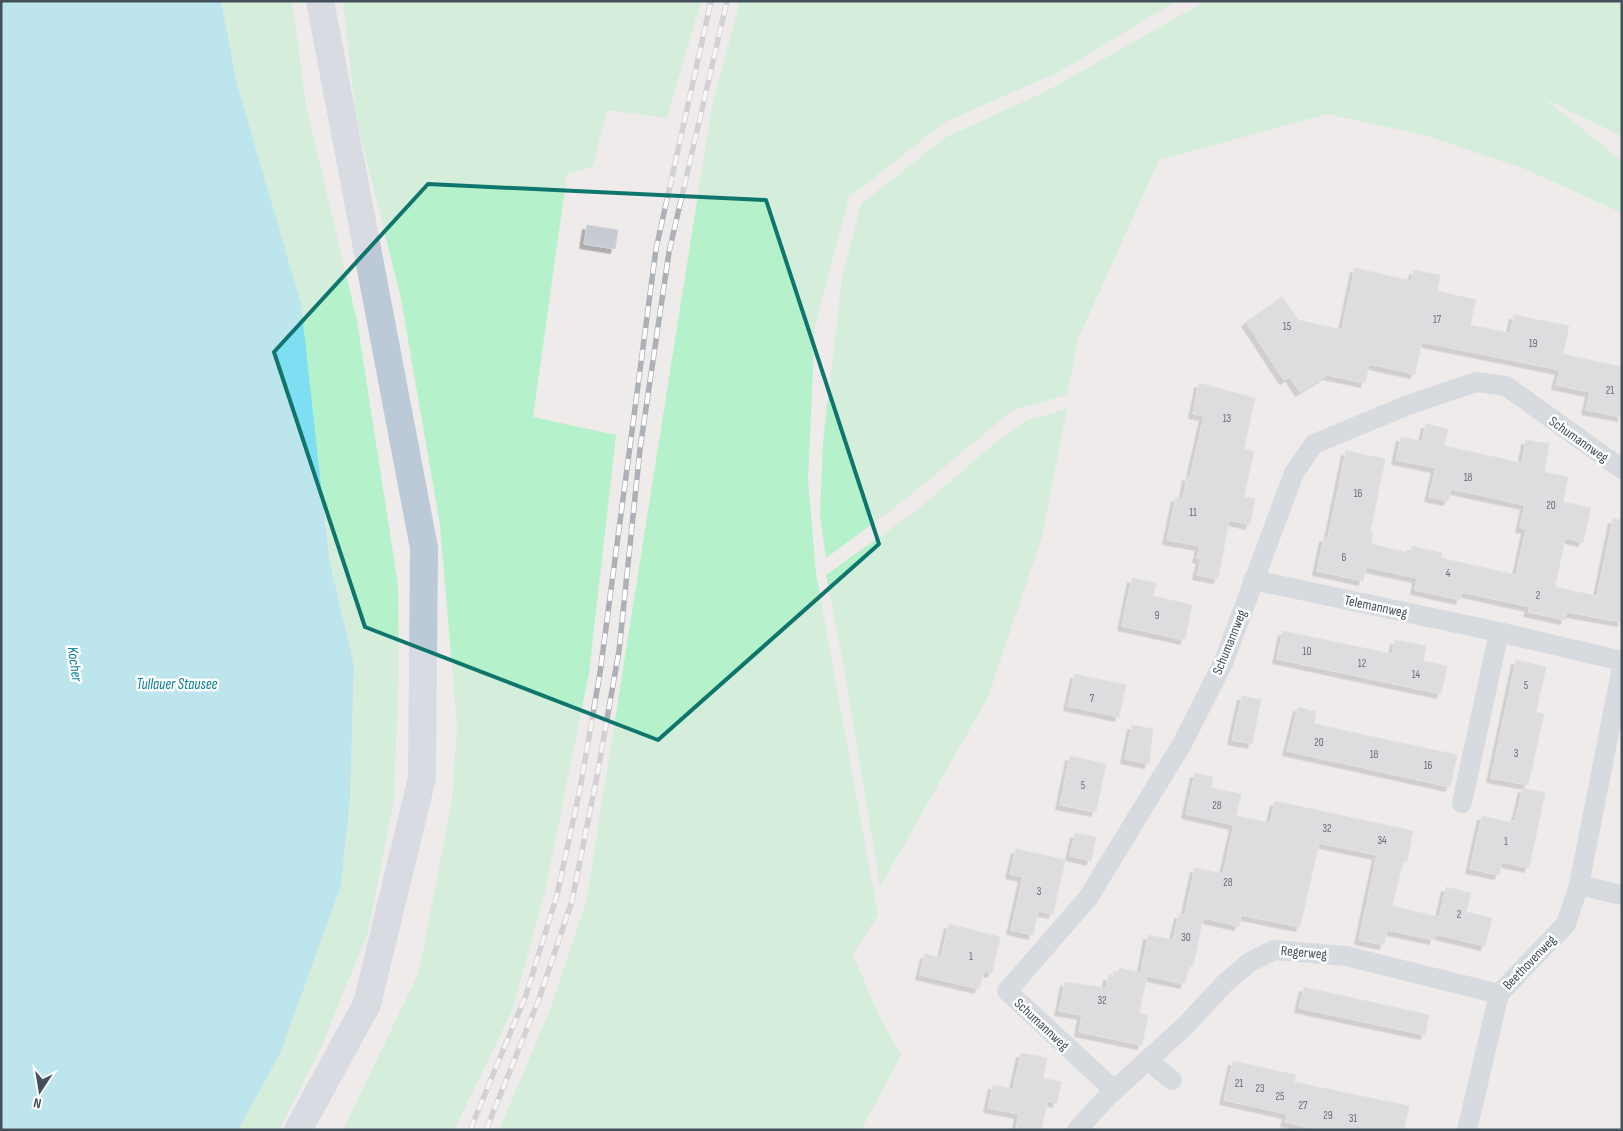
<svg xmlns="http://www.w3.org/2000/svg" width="1623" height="1131" viewBox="0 0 1623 1131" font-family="'Sofia Sans Condensed',sans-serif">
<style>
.green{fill:#b5f1ca}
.water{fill:#7edef2}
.building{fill:#c8cbd1;stroke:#cfd2d8;filter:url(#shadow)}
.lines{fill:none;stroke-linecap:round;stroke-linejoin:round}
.street{stroke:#bbc7d0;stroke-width:20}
.secondary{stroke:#bccad7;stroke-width:28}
.rail-casing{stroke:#adb1b7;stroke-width:5.5}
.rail{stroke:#fff;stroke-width:4;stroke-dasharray:11;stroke-linecap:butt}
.marked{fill:none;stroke:#0f766e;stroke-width:4;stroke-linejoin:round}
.labels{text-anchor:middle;stroke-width:5;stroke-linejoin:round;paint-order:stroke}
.number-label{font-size:11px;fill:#646f78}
.street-label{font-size:14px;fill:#43505a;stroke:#fff}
.water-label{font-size:15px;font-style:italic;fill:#037e97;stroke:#fff}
</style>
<defs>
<filter id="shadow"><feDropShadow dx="-4.5" dy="4.5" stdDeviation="0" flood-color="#0004"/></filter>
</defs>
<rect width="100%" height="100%" fill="#efebeb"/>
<!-- green -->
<path class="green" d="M221,1H292L306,105L357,321L398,585L399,667L394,800L368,932L321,1048L279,1130H238L280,1054L341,886L350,798L354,666L329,558Z
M343,1H701L667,118L607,110L593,166L567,174L533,417L616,435L589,673L545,892L512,1011L454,1130H343L419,972L452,800L457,726L440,525L401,299L356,117Z
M740,1H1176L1059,72L945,122L849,197L815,326L808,480L816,573L878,915L853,954L878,1014L901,1055L861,1130H499L550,1010L586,903L712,106Z
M1206,1H1622V136L1545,99L1622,161V213L1525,169L1424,135L1327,114L1159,160L1078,339L1067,395L1013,410L902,502L826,558L820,516L823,442L842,278L861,204L946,137L1043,93Z
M1067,409L1042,537L988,697L880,887L843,663L826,575L917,510L993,445L1025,421Z"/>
<!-- water -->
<path class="water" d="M1,1H221L237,84L301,304L329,558L354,666L350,798L341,886L280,1054L238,1130H1Z"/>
<!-- building -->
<path class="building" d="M587,225L618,230L615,249L584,244Z
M1355,268L1411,281L1414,270L1440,275L1437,291L1476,300L1470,325L1510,333L1514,315L1569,326L1563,354L1622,367V417L1586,410L1590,392L1556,385L1560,370L1422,342L1415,374L1369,364L1365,383L1327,375L1300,392L1290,377L1284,380L1246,322L1282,297L1298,320L1342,330Z
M1199,383L1255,398L1244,449L1254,451L1244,497L1255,499L1250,525L1229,520L1218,579L1197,575L1201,559L1197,558L1200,546L1167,540L1176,497L1183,499L1187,476L1190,477L1204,416L1193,414Z
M1426,424L1448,429L1444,446L1522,463L1526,440L1549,444L1544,472L1568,477L1563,502L1591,508L1583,542L1565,538L1555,587L1597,596L1613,519L1622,520V622L1566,612L1565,620L1528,612L1530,607L1462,592L1460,600L1415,590L1417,578L1366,567L1363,581L1317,571L1324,537L1328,538L1346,451L1385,459L1370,533H1373L1371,544L1410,553L1412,546L1442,553L1441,558L1516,575L1526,529L1520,528L1525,505L1451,489L1448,501L1429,497L1436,468L1396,460L1401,437L1422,441Z
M1132,578L1156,583L1153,596L1192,605L1185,640L1122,626Z
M1283,631L1392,654L1395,640L1426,646L1423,661L1447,666L1441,694L1277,659Z
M1516,660L1546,667L1536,712L1544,714L1528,785L1491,778Z
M1075,674L1126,685L1119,717L1068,706Z
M1242,696L1261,700L1252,744L1232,740Z
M1298,707L1316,712L1314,724L1457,755L1450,787L1287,751Z
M1132,725L1153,729L1149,764L1125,759Z
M1070,756L1106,764L1096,812L1060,805Z
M1195,773L1213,777L1211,788L1241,794L1236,816L1270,823L1275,801L1413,831L1407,861H1403L1392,906L1439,917L1436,932L1446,887L1471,893L1466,912L1492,918L1485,946L1435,934L1434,940L1387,930L1384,945L1359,940L1377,855L1319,843L1300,927L1241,915L1239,926L1185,914L1195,868L1223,874L1234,825L1186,814Z
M1523,788L1545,793L1529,868L1502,862L1499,875L1470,869L1482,816L1512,823V821H1515Z
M1075,833L1096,837L1091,861L1070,856Z
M1016,849L1065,860L1053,914L1038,911L1033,935L1011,930L1023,877L1010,874Z
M1179,914L1203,918L1193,966L1189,965L1185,984L1147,976L1139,1013L1148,1015L1142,1045L1079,1032L1082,1015L1059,1011L1065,982L1106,988L1108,976L1113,977L1114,971L1119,972V968L1141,973L1148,935L1173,940Z
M949,924L1000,937L992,973L984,971L979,989L920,975L925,954L941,958Z
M1304,987L1429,1015L1425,1035L1299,1008Z
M1021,1053L1047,1058L1043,1078L1061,1082L1057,1103L1048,1101L1041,1130H1016L1019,1114L988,1108L993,1085L1013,1089Z
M1233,1061L1296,1075L1294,1082L1409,1106L1404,1130H1320L1285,1122L1287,1114L1224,1100Z"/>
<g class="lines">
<!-- street -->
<path class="street" d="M1253,580L1499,632L1622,661
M1462,803L1499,632
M1579,885L1622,895
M1147,1060L1172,1080
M1114,1090L1007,991L1088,898L1182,744L1224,661L1294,473L1314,444L1408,405L1476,382L1506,386L1622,469
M1077,1130L1108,1096L1185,1026L1226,982L1250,962L1274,950L1346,956L1499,994
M1467,1130L1499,994L1566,924L1579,885L1622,667"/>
<!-- secondary -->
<path class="secondary" d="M298,1130L367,1004L422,778L424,548L320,1"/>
<defs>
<path id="rail" d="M470,1130L526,995L557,895L580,789L600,673L656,249L711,1
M486,1130L539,999L572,901L597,776L619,651L640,449L669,252L727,1"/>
</defs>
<!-- rail casing -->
<use href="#rail" class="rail-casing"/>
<!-- rail -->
<use href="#rail" class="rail"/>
</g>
<!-- marked area -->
<path d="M0 0H1623V1131H0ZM428,184L766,200L879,544L658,740L365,627L274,352Z" fill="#efebeb" fill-opacity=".55" fill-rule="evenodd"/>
<path class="marked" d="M428,184L766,200L879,544L658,740L365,627L274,352Z"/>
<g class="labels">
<!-- number labels -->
<g class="number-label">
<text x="1437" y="323">17</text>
<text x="1287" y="330">15</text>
<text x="1533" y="347">19</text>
<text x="1610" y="394">21</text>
<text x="1227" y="422">13</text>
<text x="1468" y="481">18</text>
<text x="1358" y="497">16</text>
<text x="1551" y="509">20</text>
<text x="1193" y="516">11</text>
<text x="1344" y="561">6</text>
<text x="1448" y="577">4</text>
<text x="1538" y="599">2</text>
<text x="1157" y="619">9</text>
<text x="1307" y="655">10</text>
<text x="1362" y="667">12</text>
<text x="1416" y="678">14</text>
<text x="1526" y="689">5</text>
<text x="1092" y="702">7</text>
<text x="1319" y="746">20</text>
<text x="1516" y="757">3</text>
<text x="1374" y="758">18</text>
<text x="1428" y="769">16</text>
<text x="1083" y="789">5</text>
<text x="1217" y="809">28</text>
<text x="1327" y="832">32</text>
<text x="1382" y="844">34</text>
<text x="1506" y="845">1</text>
<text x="1228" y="886">28</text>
<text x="1039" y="895">3</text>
<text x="1459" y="918">2</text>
<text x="1186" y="941">30</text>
<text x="971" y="960">1</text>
<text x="1102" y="1004">32</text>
<text x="1239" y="1087">21</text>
<text x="1260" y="1092">23</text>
<text x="1280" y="1100">25</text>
<text x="1303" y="1109">27</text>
<text x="1328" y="1119">29</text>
<text x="1353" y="1122">31</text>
</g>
<!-- street labels -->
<g class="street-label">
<text transform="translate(1579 439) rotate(35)" y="5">Schumannweg</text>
<text transform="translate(1376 606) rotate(12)" y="5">Telemannweg</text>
<text transform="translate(1229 642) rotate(-68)" y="5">Schumannweg</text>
<text transform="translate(1304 952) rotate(5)" y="5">Regerweg</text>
<text transform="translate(1529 962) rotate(-46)" y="5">Beethovenweg</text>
<text transform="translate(1042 1024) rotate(43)" y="5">Schumannweg</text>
</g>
<!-- water labels -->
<g class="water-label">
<text transform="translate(75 664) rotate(82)" y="5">Kocher</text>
<text x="177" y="689">Tullauer Stausee</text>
</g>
</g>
<!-- border -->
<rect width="1623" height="1131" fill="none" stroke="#43505a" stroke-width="5"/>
<!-- north arrow -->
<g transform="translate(40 1091) rotate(192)" stroke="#ffffff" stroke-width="4" paint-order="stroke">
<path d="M0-4L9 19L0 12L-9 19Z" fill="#43505a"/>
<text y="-8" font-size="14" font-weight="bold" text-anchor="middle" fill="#43505a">N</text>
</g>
</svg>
